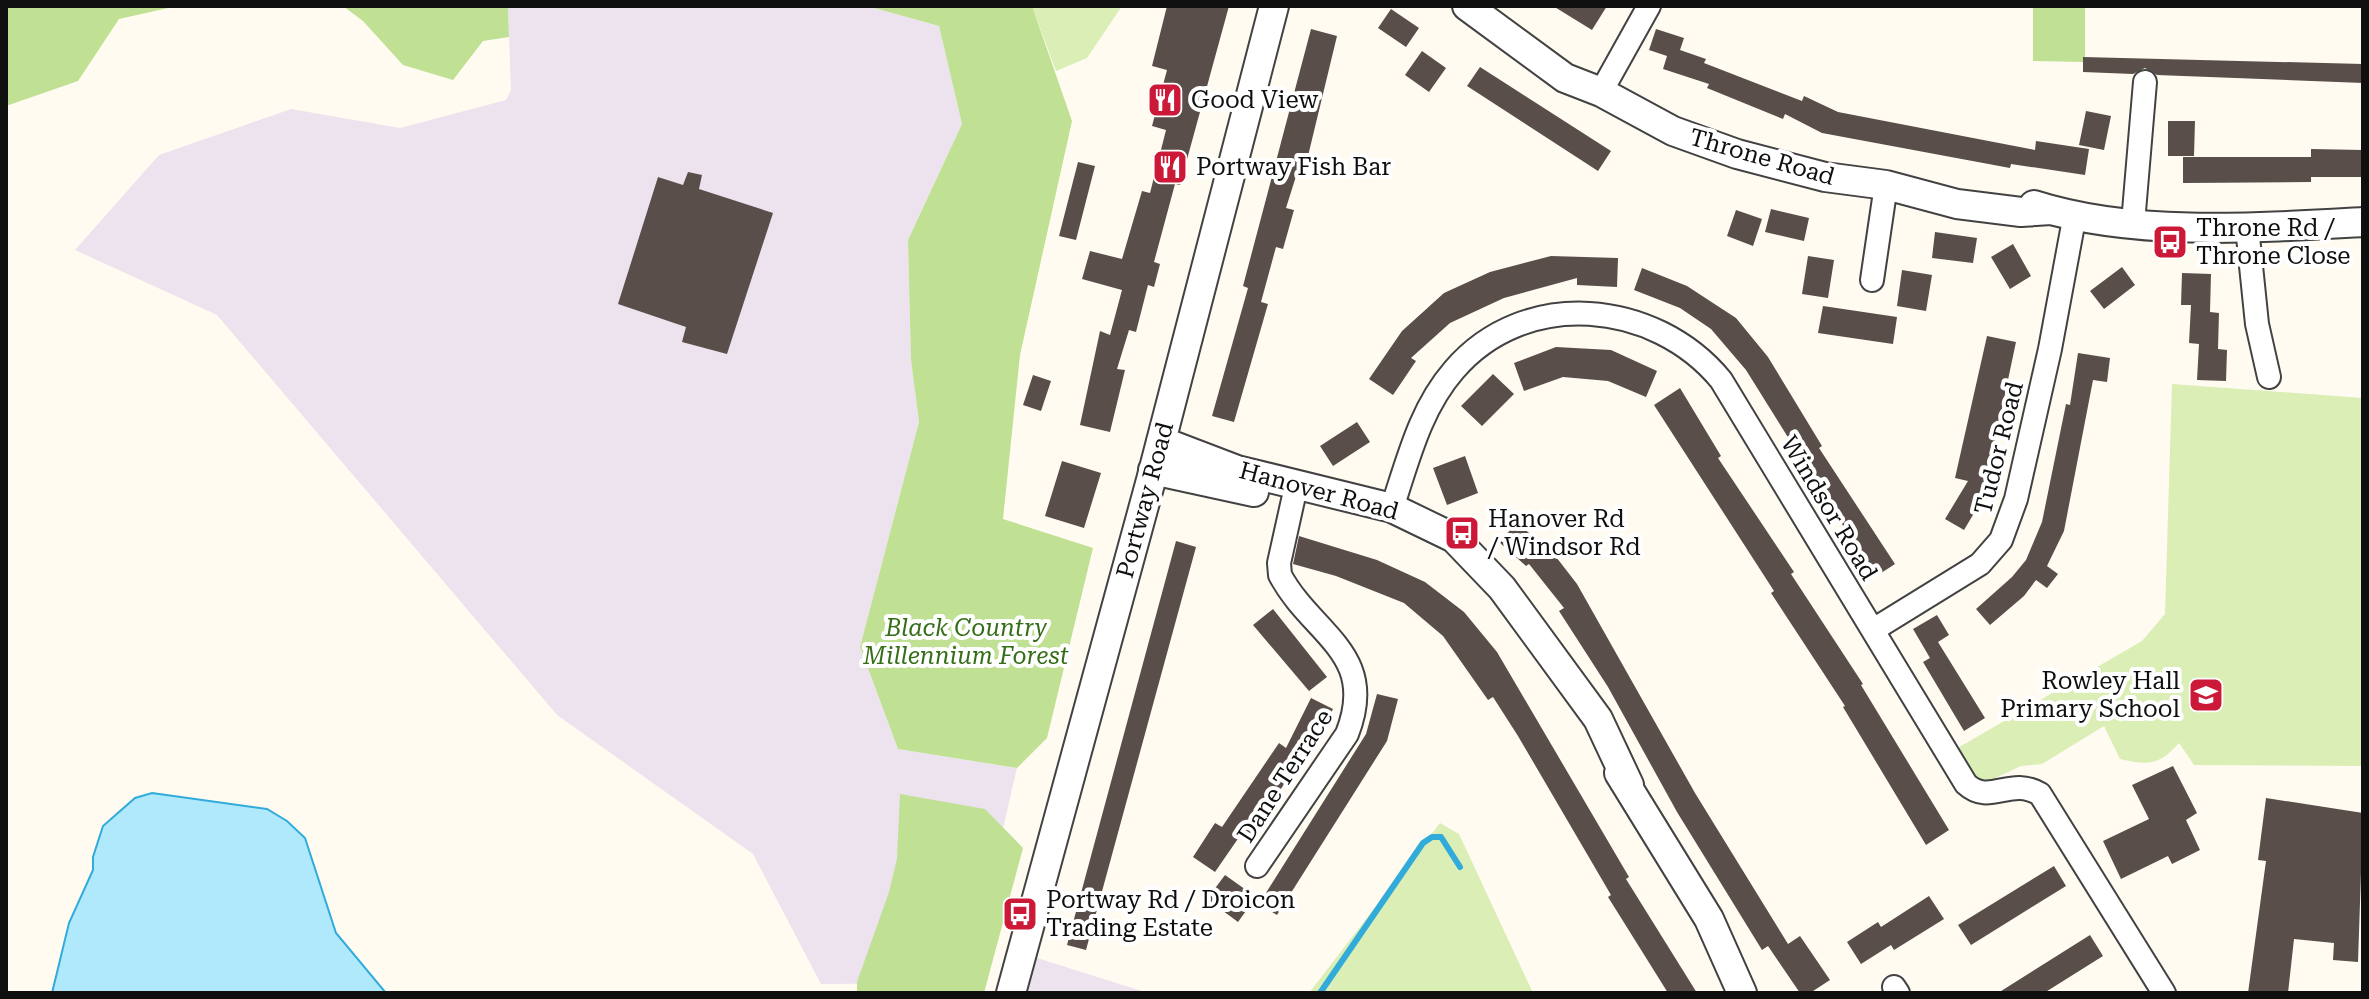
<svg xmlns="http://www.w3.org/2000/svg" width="2369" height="999" viewBox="0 0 2369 999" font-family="'Roboto Serif',serif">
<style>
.industrial{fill:#ece3ee}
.green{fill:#daeeb6}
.forest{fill:#c0e094}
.water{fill:#b0e9fc;stroke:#31abda;stroke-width:2}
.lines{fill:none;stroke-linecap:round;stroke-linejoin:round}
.stream{stroke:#31abda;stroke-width:6}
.building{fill:#594e4a}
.minor-casing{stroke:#424242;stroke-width:26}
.tertiary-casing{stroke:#424242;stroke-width:32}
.minor{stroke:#fff;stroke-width:22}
.tertiary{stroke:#fff;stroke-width:28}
.labels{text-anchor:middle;stroke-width:8;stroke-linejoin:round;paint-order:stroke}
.poi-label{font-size:24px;fill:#0f0f0f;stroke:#fff;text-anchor:start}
.street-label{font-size:24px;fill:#0f0f0f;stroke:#fff}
.park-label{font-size:24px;font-style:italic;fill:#356e18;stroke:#fff}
</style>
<rect width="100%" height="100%" fill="#fffbf1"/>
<!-- industrial -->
<path class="industrial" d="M508,6H867L939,26L962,124L908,240L911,360L919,422L860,647L898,749L1017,768L967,983L821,984L753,854L557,715L217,315L75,250L159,155L291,109L400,128L506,100L511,90Z
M1034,957L1148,993H1025Z"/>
<!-- green -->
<path class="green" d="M1032,6H1122L1087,58L1056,71Z
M2172,384L2363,398V766L2194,765L2179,743C2159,766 2148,765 2120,759L2104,726L2042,764L2021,766L1991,780L1976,779L1956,749L2142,641L2165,614Z
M1440,823L1459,834L1533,993H1309Z"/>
<!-- forest -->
<path class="forest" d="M6,6H177L119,19L78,81L6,106Z
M343,6H508L509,37L483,41L453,80L403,65L363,21Z
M867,6H1032L1072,121L1020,355L1003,519L1093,548L1047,738L1017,768L898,749L860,647L919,422L911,360L908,240L962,124L939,26Z
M2033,6H2085V62L2033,61Z
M900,794L985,809L1023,848L984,993H857V982L889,892L897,859Z"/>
<!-- water -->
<path class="water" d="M152,793L267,809L287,821L305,838L336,933L386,993H52L69,923L93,870V857L103,826L135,798Z"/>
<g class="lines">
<!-- stream -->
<path class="stream" d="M1320,993L1423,843L1432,837H1441L1460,867"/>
</g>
<!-- building -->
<path class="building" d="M1167,6H1229L1180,185L1175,184L1154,262L1160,264L1154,287L1148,285L1136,332L1129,330L1117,369L1125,370L1110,432L1080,425L1100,331L1110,335L1122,290L1082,279L1090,251L1122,259L1142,191L1150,193L1166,130L1152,126L1167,70L1152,66Z
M1553,6H1607L1592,30Z
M1391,9L1419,28L1406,47L1378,28Z
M1311,29L1337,36L1308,156L1303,154L1286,208L1294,210L1283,249L1276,247L1261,302L1268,304L1234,422L1212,416L1248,288L1243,286Z
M1656,29L1684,38L1680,50L1706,59L1704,63L1802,101L1804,96L1838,112L2035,150L2036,141L2089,149L2085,175L2011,164L2010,168L1822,133L1785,114L1783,119L1707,88L1709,84L1663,69L1667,56L1649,50Z
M1422,51L1446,68L1429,92L1405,75Z
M2083,57L2363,64V83L2157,75L2145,68L2133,74L2083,72Z
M1480,67L1611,151L1598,171L1467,86Z
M2086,111L2111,116L2104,150L2079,145Z
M2168,121H2195L2194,156H2168Z
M2311,149L2363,150V177H2311V182L2183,183V157H2311Z
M1078,162L1095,166L1076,240L1059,236Z
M688,172L702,175L699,189L773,213L727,354L682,342L686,327L618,304L658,177L683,185Z
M1771,209L1809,218L1804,241L1765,232Z
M1736,210L1762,219L1753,246L1727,236Z
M1935,232L1977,238L1973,263L1932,258Z
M2013,244L2031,276L2010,289L1991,257Z
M1551,256L1618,258L1617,287L1577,285V278L1504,298L1450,323L1411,358L1416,361L1393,395L1369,379L1402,331L1444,293L1490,272Z
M1808,256L1834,260L1828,298L1802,294Z
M2122,267L2135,285L2104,309L2090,291Z
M1642,268L1687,286L1736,318L1768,357L1822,446L1819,448L1895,564L1875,577L1746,370L1711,329L1680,308L1634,290Z
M1902,270L1932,275L1926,311L1897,306Z
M2182,273L2211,274L2210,312L2219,313L2218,349L2227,350L2226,381L2197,380L2199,344L2189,343L2191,305H2181Z
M1823,306L1897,317L1893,344L1818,333Z
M1987,336L2016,342L1983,498L1964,530L1945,519L1968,481L1955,478Z
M1556,347L1611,350L1657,371L1646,397L1608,381L1563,377L1524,391L1514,363Z
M2078,353L2110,358L2107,382L2093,380L2064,531L2047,566L2058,574L2047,588L2036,580L2024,596L1990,625L1976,609L2012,577L2026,560L2042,522L2066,404L2070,405Z
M1493,374L1514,394L1482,426L1461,406Z
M1033,375L1051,381L1041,411L1023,405Z
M1680,388L1721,456L1718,458L1794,572L1791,574L1863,684L1861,685L1949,830L1926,845L1843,707L1845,706L1771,593L1774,591L1654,405Z
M1357,422L1370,442L1333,466L1320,446Z
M1465,456L1478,493L1447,505L1433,468Z
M1062,461L1101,473L1084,528L1045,516Z
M1517,523L1553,553L1577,584L1695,793L1788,944L1800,936L1830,980L1810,993H1800L1768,946L1762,950L1677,812L1608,687L1559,611L1564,608L1529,564L1526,566L1499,542Z
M1299,536L1377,560L1425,582L1464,612L1497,652L1629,877L1626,879L1697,993H1668L1608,897L1611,895L1518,736L1493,697L1488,700L1443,636L1404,603L1336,576L1293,564Z
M1176,541L1196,547L1086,950L1067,945Z
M1273,609L1327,677L1309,691L1253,625Z
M1937,615L1949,635L1938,642L1985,718L1964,731L1923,662L1930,658L1913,629Z
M1377,694L1398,699L1387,741L1277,915L1259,904L1366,734Z
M1311,698L1333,709L1316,743L1313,742L1250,834L1244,830L1215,872L1193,857L1215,823L1222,827L1279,743L1286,748Z
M2173,766L2197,813L2186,820L2200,850L2172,864L2168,856L2121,879L2103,841L2149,819L2132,785Z
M2266,798L2363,813L2358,962L2333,960L2334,943L2294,939L2288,993H2248L2266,861L2258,860Z
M2054,866L2066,886L1971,945L1958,925Z
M1225,875L1256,897L1238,922L1207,899Z
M1929,896L1944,919L1894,950L1891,945L1861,964L1847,942L1878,922L1881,927Z
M2090,935L2103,956L2044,993H1998Z"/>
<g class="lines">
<defs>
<path id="minor" d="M1601,92L1649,6
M2133,223L2145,82
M2247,227L2257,324L2269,377
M1872,280L1886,185
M1392,508C1408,460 1420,409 1454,370C1525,287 1655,300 1721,380L1966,784C1990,806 2010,776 2040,794L2164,993
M1873,630L1980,564L2001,540L2016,499L2050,349L2075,214
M1257,866L1347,734C1379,653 1312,635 1280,575L1279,563L1293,500
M1894,987L1898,993"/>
<path id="tertiary" d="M1467,6L1565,78L1601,92L1673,131L1737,154L1825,177L1886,185L1957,204L2021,212L2051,210
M2034,205C2134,237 2259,228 2363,222
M1161,441L1237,470L1392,508L1454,538L1502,588L1598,719L1629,785
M1153,470L1254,492
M1619,773L1709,919L1742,993
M1011,993L1151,480L1274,6"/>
</defs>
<!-- minor casing -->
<use href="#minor" class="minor-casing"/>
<!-- tertiary casing -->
<use href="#tertiary" class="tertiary-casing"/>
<!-- minor -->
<use href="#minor" class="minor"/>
<!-- tertiary -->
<use href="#tertiary" class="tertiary"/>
</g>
<!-- icons -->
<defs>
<symbol id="restaurant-square" viewBox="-11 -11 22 22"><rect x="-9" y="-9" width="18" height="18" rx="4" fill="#cd1938" stroke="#fff"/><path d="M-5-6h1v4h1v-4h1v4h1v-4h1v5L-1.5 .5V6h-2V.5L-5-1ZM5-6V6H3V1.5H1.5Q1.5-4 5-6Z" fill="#fff"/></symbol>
<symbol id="bus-square" viewBox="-11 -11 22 22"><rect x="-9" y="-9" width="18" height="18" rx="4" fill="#cd1938" stroke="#fff"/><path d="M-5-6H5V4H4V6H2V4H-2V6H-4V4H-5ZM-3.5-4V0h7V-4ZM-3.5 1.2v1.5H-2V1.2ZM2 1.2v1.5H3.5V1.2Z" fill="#fff"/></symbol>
<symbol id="school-square" viewBox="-11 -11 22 22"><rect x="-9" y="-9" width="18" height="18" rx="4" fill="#cd1938" stroke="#fff"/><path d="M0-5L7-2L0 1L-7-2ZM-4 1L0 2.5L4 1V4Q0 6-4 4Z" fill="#fff"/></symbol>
</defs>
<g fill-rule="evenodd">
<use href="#restaurant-square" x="1145" y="80" width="40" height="40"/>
<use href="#restaurant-square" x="1150" y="147" width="40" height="40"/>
<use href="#bus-square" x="2150" y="222" width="40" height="40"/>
<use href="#bus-square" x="1442" y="513" width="40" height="40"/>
<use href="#school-square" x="2186" y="675" width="40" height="40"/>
<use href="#bus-square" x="1000" y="894" width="40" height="40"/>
</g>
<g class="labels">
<!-- poi labels -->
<g class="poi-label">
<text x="1191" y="108">Good View</text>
<text x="1196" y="175">Portway Fish Bar</text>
<text x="2196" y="236">Throne Rd /<tspan x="2196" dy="28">Throne Close</tspan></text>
<text x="1488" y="527">Hanover Rd<tspan x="1488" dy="28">/ Windsor Rd</tspan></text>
<text x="2180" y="689" text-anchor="end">Rowley Hall<tspan x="2180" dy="28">Primary School</tspan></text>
<text x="1046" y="908">Portway Rd / Droicon<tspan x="1046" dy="28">Trading Estate</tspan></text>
</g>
<!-- street labels -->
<g class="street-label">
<text transform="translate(1762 157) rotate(16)" y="8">Throne Road</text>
<text transform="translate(1999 448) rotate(-76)" y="8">Tudor Road</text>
<text transform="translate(1319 491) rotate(15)" y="8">Hanover Road</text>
<text transform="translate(1145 500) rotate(-75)" y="8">Portway Road</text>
<text transform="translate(1829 508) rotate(59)" y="8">Windsor Road</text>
<text transform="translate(1285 776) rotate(-57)" y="8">Dane Terrace</text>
</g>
<!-- park labels -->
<g class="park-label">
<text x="966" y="636">Black Country<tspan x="966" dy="28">Millennium Forest</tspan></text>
</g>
</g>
<!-- border -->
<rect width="2369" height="999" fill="none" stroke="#0f0f0f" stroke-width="16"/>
</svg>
